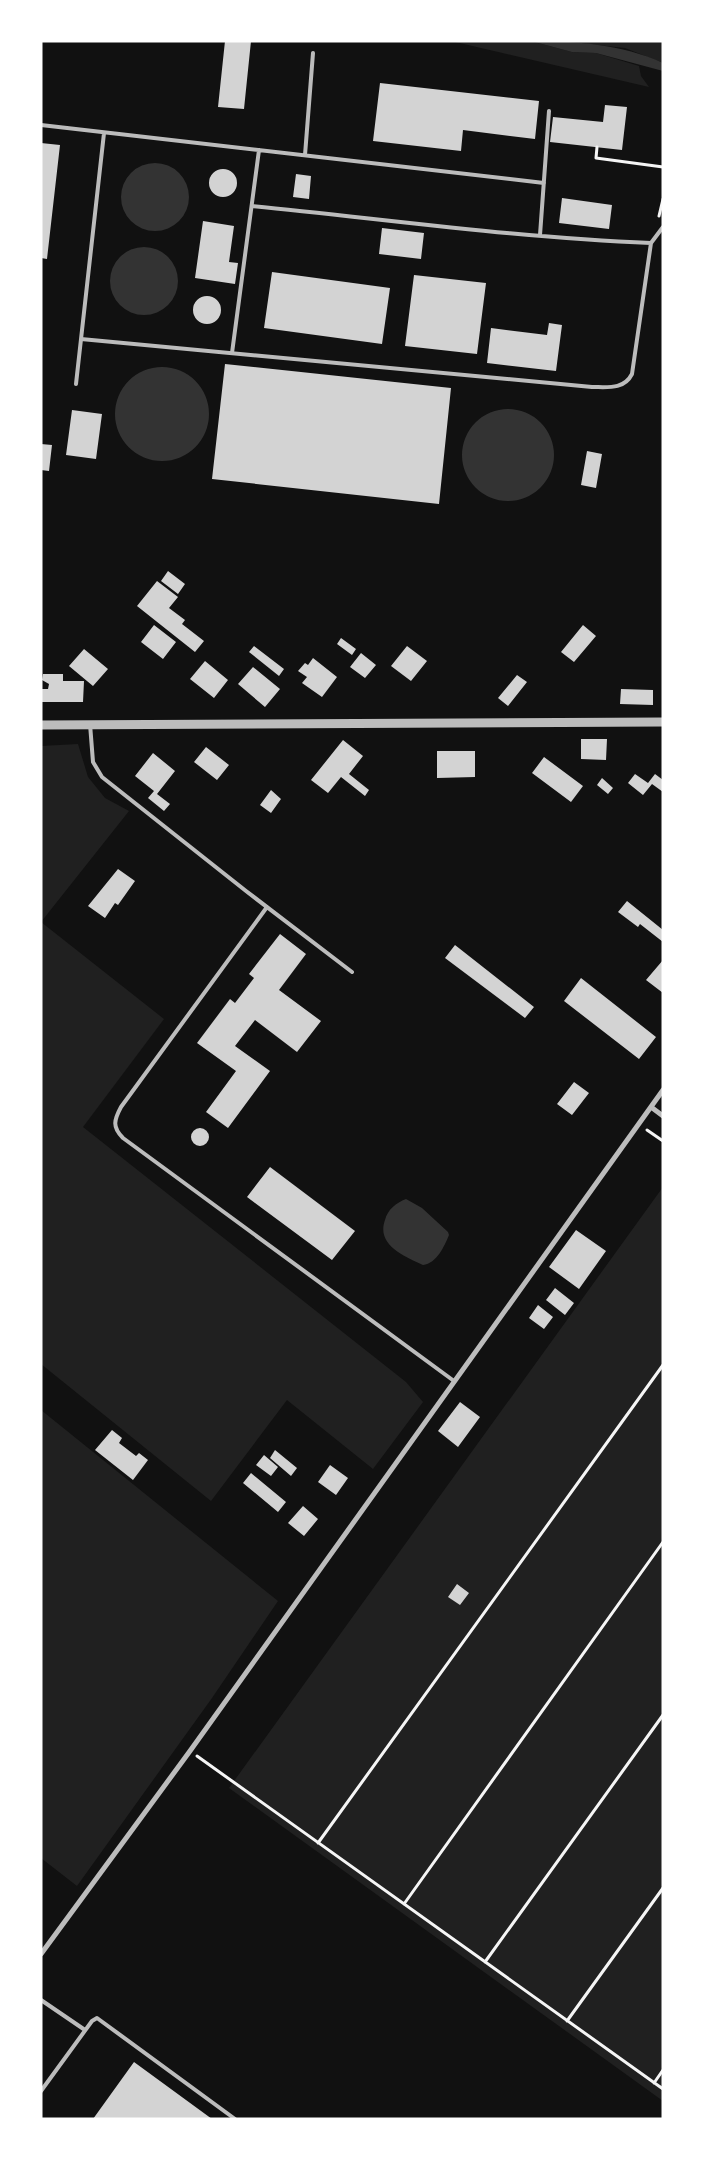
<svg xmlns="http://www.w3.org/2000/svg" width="704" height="2160" viewBox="0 0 704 2160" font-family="'PT Sans Narrow',sans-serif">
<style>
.green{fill:#202020}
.water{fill:#333}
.building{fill:#d3d3d3}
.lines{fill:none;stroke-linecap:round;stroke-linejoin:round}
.path{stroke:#f5f5f5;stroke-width:3}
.service{stroke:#bcbcbc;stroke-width:4}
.minor{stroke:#bcbcbc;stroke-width:5}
.tertiary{stroke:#bcbcbc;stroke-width:9}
</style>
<rect width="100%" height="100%" fill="#111"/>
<!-- green -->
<path class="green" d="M451,41H531L572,52L596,53L639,66L641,76L649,87Z
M559,41H663V63L625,48Z
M78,744L88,777L105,798L129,811L41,922V746Z
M41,922L164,1019L83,1127L406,1382L423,1402L373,1469L287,1400L211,1501L41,1364Z
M663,1187V2101L229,1788Z
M41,1410L278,1601L212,1698L77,1886L41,1858Z"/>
<!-- water -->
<path class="water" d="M531,41C575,41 622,44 663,63V71L596,53L572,52Z
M121 197a34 34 0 1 1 68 0a34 34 0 1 1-68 0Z
M110 281a34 34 0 1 1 68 0a34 34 0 1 1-68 0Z
M115 414a47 47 0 1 1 94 0a47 47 0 1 1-94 0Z
M462 455a46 46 0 1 1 92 0a46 46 0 1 1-92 0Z
M406,1199L422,1208L448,1232L449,1235C444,1247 437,1263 423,1265C404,1256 376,1245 385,1220C388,1209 396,1203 406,1199Z"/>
<!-- building -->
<path class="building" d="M225,41H251L244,109L218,107Z
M380,83L539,101L535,139L463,130L461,151L373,141Z
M605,105L627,107L622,150L550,142L553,117L603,122Z
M41,143L60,145L47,259L41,258Z
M209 183a14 14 0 1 1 28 0a14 14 0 1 1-28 0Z
M296,174L311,176L309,199L293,197Z
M562,198L612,205L609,229L559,223Z
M203,221L234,226L229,262L238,263L235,284L195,278Z
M382,228L424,233L421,259L379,254Z
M272,272L390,288L382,344L264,328Z
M414,275L486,283L477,354L405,346Z
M193 310a14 14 0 1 1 28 0a14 14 0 1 1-28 0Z
M549,323L562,325L556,371L487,363L491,328L547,335Z
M225,364L451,388L439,504L212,479Z
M72,410L102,414L96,459L66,455Z
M41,444L52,445L49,471L41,470Z
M587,451L602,454L596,488L581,485Z
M168,571L185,584L178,594L161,581Z
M157,581L178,597L169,608L185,620L182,624L204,641L195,652L137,606Z
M154,625L176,642L163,659L141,642Z
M583,625L596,636L574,662L561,652Z
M341,638L356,649L352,655L337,644Z
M254,646L284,669L279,676L249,652Z
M407,646L427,661L411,681L391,666Z
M84,649L108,669L93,686L69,666Z
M361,653L376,665L365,678L350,667Z
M313,658L337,677L322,697L302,683L307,677L298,671L305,663L308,665Z
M205,661L228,680L214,698L190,679Z
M253,667L280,689L265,707L238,684Z
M43,674H63V681H84L83,702H41V689H48L49,684L42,680Z
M517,675L527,682L508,706L498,698Z
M621,689L653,690V705L620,704Z
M581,739H607L606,760L581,759Z
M343,740L363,756L349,774L369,790L365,796L341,777L328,793L311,780Z
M206,747L229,765L217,780L194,762Z
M437,751H475V777L437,778Z
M153,753L175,771L157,794L170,804L164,811L148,798L154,791L135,776Z
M544,757L583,786L571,802L532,773Z
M635,774L648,783L655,774L663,780V792L652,784L643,795L628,783Z
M602,778L613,788L608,794L597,785Z
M271,790L281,799L271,813L260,805Z
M118,869L135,881L118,905L115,903L105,918L88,906Z
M627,901L663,930V942L640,924L638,927L618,912Z
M280,934L306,954L279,990L321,1021L297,1052L255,1020L235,1046L270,1071L228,1128L206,1112L236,1071L197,1043L230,999L235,1003L254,978L249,974Z
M455,945L534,1007L525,1018L445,958Z
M663,960V993L646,980Z
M581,978L656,1037L639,1059L564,1001Z
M574,1082L589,1093L572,1115L557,1104Z
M191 1137a9 9 0 1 1 18 0a9 9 0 1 1-18 0Z
M270,1167L355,1231L332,1260L247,1197Z
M576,1230L606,1251L579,1289L549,1267Z
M555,1288L574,1303L565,1315L546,1300Z
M538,1305L553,1317L544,1329L529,1318Z
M460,1402L480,1417L458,1447L438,1431Z
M112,1430L122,1438L119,1443L136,1456L139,1453L148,1460L133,1480L95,1450Z
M275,1450L297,1468L291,1476L270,1458Z
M264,1455L278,1467L271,1476L256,1465Z
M330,1465L348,1478L336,1495L318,1482Z
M251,1473L286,1502L278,1512L243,1483Z
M303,1506L318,1519L304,1536L288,1523Z
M457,1584L469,1593L460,1605L448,1597Z
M134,2062L212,2119H93Z"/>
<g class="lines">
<!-- path -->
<path class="path" d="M597,147L596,158L663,167
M659,216L663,199
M647,1130L663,1141
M197,1756L663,2089
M318,1843L663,1365
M404,1904L663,1542
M485,1962L663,1715
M567,2021L663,1888
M654,2083L663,2070"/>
<!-- service -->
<path class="service" d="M41,125L544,183
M305,155L313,53
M252,206C384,219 518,238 651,243L663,227
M540,235L549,111
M81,339L592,387C607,387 624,390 632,374L651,243
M232,353L259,150
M76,384L104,133
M90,724L93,762L102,777L246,891L352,972
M267,907L121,1107C114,1120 112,1127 123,1138L454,1381
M41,2000L85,2030
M41,2091L92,2021L97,2018L235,2119"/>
<!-- minor -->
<path class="minor" d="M651,1107L663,1116
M41,1954L190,1751L663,1090"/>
<!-- tertiary -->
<path class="tertiary" d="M41,725L663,722"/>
</g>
<!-- border -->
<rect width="704" height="2160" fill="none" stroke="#ffffff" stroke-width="85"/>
</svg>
